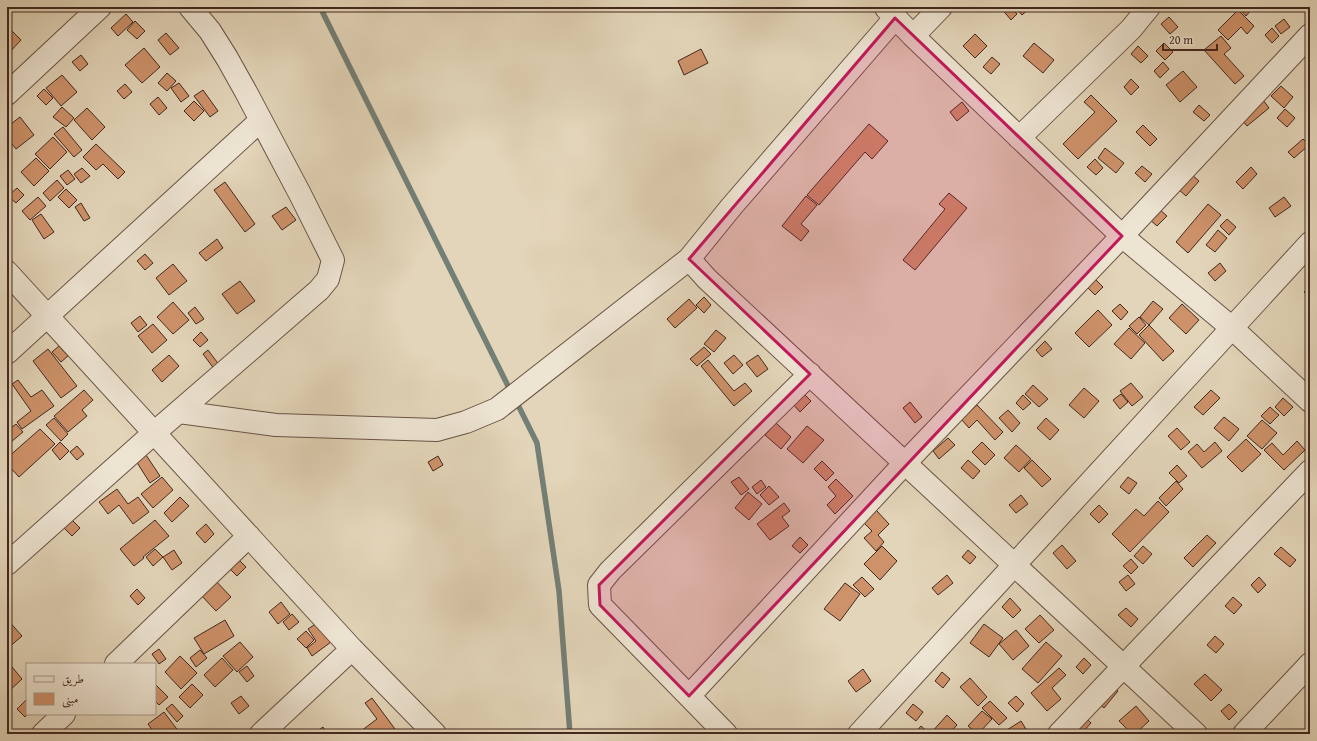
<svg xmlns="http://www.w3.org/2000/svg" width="1317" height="741" viewBox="0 0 1317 741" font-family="'Gentium Book Plus',Amiri,serif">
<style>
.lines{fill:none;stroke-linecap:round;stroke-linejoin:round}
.stream{stroke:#747f75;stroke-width:5.5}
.building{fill:#ce926a;stroke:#42281f}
.minor-casing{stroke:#6a5346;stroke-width:24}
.minor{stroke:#ede4d2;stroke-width:22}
.marked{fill:#c2185b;fill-opacity:0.2;stroke:#c2185b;stroke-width:3;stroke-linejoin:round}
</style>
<rect width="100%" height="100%" fill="#e3d5b9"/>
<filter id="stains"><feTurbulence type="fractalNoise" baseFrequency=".005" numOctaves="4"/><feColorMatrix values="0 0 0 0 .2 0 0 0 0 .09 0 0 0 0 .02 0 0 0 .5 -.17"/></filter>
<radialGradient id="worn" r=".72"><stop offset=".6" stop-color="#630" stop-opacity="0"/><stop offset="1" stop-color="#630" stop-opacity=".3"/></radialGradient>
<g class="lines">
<!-- stream -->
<path class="stream" d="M320,7L511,392
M515,399L537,443L559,591L570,734"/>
</g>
<!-- building -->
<path class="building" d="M1002,7H1011L1017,14L1011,20L1001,8Z
M1017,7H1031L1022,15L1016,8Z
M1238,7H1250L1252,9L1246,16Z
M1238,10L1254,26L1247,34L1241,27L1228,40L1218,30Z
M126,14L133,22L118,36L111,28Z
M1169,17L1178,27L1170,34L1161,24Z
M1284,19L1290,27L1281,34L1275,26Z
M135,21L145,31L137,39L127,30Z
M1272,28L1279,36L1272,43L1265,35Z
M12,31L21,40L7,55V36Z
M166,33L179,48L170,55L158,40Z
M975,34L987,46L975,58L963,46Z
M1221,36L1231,48L1224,54L1244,76L1235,84L1204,50Z
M1034,43L1054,60L1043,73L1023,56Z
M1164,43L1173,52L1165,60L1156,51Z
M1138,46L1148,56L1141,63L1131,54Z
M144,48L160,67L142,83L125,65Z
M701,49L708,63L684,75L678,61Z
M81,55L88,64L80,71L72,62Z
M992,57L1000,64L991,74L983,67Z
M1163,62L1169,69L1160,78L1154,71Z
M1183,71L1197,87L1180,102L1166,85Z
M167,73L176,81L167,91L158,83Z
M62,75L77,92L61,106L46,88Z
M1131,79L1139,87L1131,95L1124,87Z
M179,83L189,96L181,102L171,88Z
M125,84L132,92L124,99L117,91Z
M1281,86L1293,97L1284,108L1271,96Z
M44,89L53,98L46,105L37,96Z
M203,90L218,111L210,117L194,96Z
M1091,95L1117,121L1078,159L1063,144L1095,112L1084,102Z
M158,97L167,108L159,115L150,104Z
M1263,100L1269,108L1247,126L1241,119Z
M194,101L204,111L194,121L184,111Z
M962,102L969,111L957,121L950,112Z
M1199,105L1210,115L1204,121L1193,112Z
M62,107L74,118L66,127L53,117Z
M87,108L105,127L92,140L74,120Z
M1285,109L1295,118L1287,127L1277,118Z
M20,117L34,135L16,149L7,138V127Z
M869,124L888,141L872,159L865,152L819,205L807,195Z
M1143,125L1157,139L1150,146L1136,132Z
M63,127L82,150L74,157L54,134Z
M53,137L67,152L50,169L35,154Z
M1303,139L1309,145L1294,158L1288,152Z
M96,144L125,172L118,179L103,164L96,170L83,157Z
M1105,148L1124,163L1116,173L1098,158Z
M36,158L49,171L34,186L21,172Z
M1095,159L1103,168L1096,175L1087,167Z
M1142,166L1152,174L1145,182L1135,173Z
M1251,167L1257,174L1243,189L1236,182Z
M82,168L90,176L81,183L74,174Z
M68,170L75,179L67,185L60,176Z
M1191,174L1199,181L1186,196L1178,189Z
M57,180L64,188L50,201L43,193Z
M225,182L255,224L245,232L214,190Z
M17,188L24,195L16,203L8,196Z
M66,189L77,200L69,208L58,197Z
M949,193L967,208L915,270L903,260L945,209L939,204Z
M806,196L817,205L801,224L809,231L801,241L782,226Z
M38,197L46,206L30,220L22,211Z
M1284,197L1291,206L1275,217L1269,208Z
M81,203L90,218L84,221L75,207Z
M1208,204L1221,215L1188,253L1176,242Z
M286,207L296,220L282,230L272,216Z
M1159,209L1167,216L1157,226L1149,219Z
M41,214L54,232L44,239L32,220Z
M1227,219L1236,227L1229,235L1220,226Z
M1218,230L1227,238L1215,252L1206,245Z
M217,239L223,248L206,261L199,253Z
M145,254L153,263L145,270L137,261Z
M1220,263L1226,271L1215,281L1208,273Z
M173,264L187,281L169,295L156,278Z
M1095,279L1103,287L1095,295L1087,287Z
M240,281L255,301L237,314L222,294Z
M1310,286V298L1304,292Z
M704,297L711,305L704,313L696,305Z
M689,299L697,308L675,328L667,319Z
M1153,301L1163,309L1149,325L1140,317Z
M173,302L189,320L173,334L157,317Z
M1120,304L1128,312L1121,320L1112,311Z
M1182,304L1199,320L1186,334L1169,318Z
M195,307L204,319L196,324L188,313Z
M1098,310L1112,325L1089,347L1075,333Z
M140,316L147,325L138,332L131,323Z
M1139,317L1146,325L1137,334L1129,326Z
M153,324L167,340L152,353L138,336Z
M1149,325L1174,351L1163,361L1139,335Z
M1129,328L1145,343L1131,359L1114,344Z
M716,330L726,338L714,352L704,344Z
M201,332L208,340L200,347L193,340Z
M1045,341L1052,349L1042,357L1036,350Z
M59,346L68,356L61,362L52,352Z
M704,347L711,354L697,366L690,359Z
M48,349L77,386L61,398L33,361Z
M208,350L220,366L215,370L203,354Z
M169,355L179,366L162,382L152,370Z
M734,355L743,365L733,374L724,363Z
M758,355L768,369L757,377L746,363Z
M708,360L734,391L745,383L752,391L734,406L701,366Z
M18,380L31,397L42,390L54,406L22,429L17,422L31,411L12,384Z
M1131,383L1143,397L1132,406L1120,391Z
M1033,385L1048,399L1039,407L1025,394Z
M1084,388L1099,401L1084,418L1069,405Z
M84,390L93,400L82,410L87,416L68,432L54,416Z
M1211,390L1220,398L1203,415L1194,407Z
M803,393L811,401L800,412L792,403Z
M1121,394L1128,402L1120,409L1113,400Z
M1023,395L1031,403L1023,410L1016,403Z
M1283,398L1293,407L1284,416L1275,407Z
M910,402L922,417L915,423L903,408Z
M977,405L1003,432L995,440L977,420L969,428L961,419Z
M1270,407L1279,415L1270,424L1261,416Z
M1008,410L1020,423L1012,432L999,418Z
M1224,417L1239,429L1229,441L1214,428Z
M54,418L68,434L61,441L46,425Z
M1046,418L1059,430L1050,440L1037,428Z
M1262,420L1277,433L1262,449L1247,436Z
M776,423L791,437L781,449L765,435Z
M16,424L23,432L11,442L7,437V431Z
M807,426L824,440L803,463L787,449Z
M1177,428L1190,442L1181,450L1168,436Z
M40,429L55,444L19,477L7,464V458Z
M948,438L955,445L939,459L933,451Z
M1246,439L1261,454L1242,472L1227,457Z
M1297,441L1305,450L1284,470L1264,450L1272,443L1283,455Z
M60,442L69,451L60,460L52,450Z
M982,442L995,455L985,465L972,452Z
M1215,442L1222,451L1202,468L1188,452L1197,444L1204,452Z
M1016,445L1031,459L1019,472L1004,458Z
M77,446L84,454L77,460L70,452Z
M146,455L160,476L150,483L136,461Z
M438,456L443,465L433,471L428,462Z
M968,460L980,471L973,479L961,468Z
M1032,460L1051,479L1042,487L1024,468Z
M822,461L834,473L826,481L814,469Z
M1177,465L1187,476L1179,483L1169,473Z
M162,477L173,490L153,508L141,494Z
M739,477L749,489L741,495L731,482Z
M1128,477L1137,483L1129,494L1120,487Z
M836,479L853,496L835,514L827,505L836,496L828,487Z
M761,480L766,487L757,494L752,487Z
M1176,481L1183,489L1166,506L1159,498Z
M769,486L779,497L769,505L760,495Z
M117,489L128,504L138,497L149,512L133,524L119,505L108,514L99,502Z
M748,492L762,504L749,520L735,508Z
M1021,495L1028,504L1016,513L1009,505Z
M180,497L189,506L172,522L164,513Z
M1158,501L1169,512L1130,552L1112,534L1136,509L1144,516Z
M784,503L790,511L782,517L789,526L770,540L757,524Z
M1099,505L1108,514L1099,523L1090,514Z
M876,510L889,524L878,535L884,542L876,551L864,538L872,531L863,522Z
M72,520L80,528L72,536L64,528Z
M155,520L169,536L143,557L144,558L134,566L120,549Z
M206,524L214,534L205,543L196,533Z
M1207,535L1216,543L1193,567L1184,558Z
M800,537L808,545L800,553L792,546Z
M1062,545L1076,561L1067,569L1053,553Z
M882,546L897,561L880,580L864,564Z
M1143,546L1152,554L1143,564L1134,556Z
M1281,547L1296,560L1290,567L1274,554Z
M155,549L163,557L153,566L146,557Z
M174,550L182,563L172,570L163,557Z
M968,550L976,557L970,564L962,557Z
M238,559L246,567L237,576L229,568Z
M1131,559L1138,567L1131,574L1123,566Z
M947,575L953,583L938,595L932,588Z
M1128,575L1135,584L1126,591L1119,582Z
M862,577L874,589L865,597L853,585Z
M1259,577L1266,585L1258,593L1251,585Z
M215,580L231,597L216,611L200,594Z
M845,583L860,594L840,621L824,609Z
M137,589L145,598L138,605L130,596Z
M1233,597L1242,605L1234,614L1225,606Z
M1010,598L1021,610L1013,618L1002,607Z
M281,602L290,614L278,624L269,612Z
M1126,608L1138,619L1131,627L1118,615Z
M292,614L299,622L289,630L283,622Z
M1040,615L1054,630L1039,643L1025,629Z
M7,619L22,636L7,649Z
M225,620L234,636L204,654L194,638Z
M317,623L331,642L312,656L307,648L316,641L308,629Z
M984,624L1003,638L989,657L970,643Z
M1016,630L1029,646L1013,660L999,644Z
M306,631L314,640L306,648L297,639Z
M1215,636L1224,644L1216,653L1207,645Z
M240,642L253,657L237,672L223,656Z
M1046,642L1062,656L1038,683L1022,669Z
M159,649L166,659L159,664L152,654Z
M200,650L207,658L196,667L190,658Z
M180,656L197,673L181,689L165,672Z
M222,658L233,670L215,687L204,675Z
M1084,658L1091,665L1083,674L1076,667Z
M8,662L22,679L7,693V663Z
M247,666L254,676L247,682L239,672Z
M1059,668L1066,675L1052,688L1061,699L1047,711L1031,693Z
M863,669L871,681L856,692L848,681Z
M942,672L950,679L943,688L935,681Z
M1205,674L1222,690L1211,701L1194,684Z
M970,678L987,697L978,706L960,687Z
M155,684L168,697L159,705L155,701Z
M192,684L203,695L190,708L179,697Z
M1110,684L1118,691L1104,708L1096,701Z
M241,696L249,706L239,714L231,703Z
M1016,696L1024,704L1017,712L1008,703Z
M372,698L395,729L389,734H357L377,719L365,703Z
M27,699V714L25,717L17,709Z
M990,701L1007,718L999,725L982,708Z
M172,704L183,716L177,722L166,709Z
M913,704L923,712L916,721L906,713Z
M1229,704L1237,712L1229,720L1221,711Z
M1136,706L1149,721L1135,734H1132L1119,721Z
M982,711L992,719L978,734L968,726Z
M164,712L179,732L176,734H155L148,724Z
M947,715L957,725L949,734H932L931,733Z
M1083,715L1091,723L1081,734H1072Z
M1021,721L1029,734H1010L1007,730Z
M921,726L930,734H914Z
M323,727L328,734H313Z
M182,729L187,734H177Z"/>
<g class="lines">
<defs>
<path id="minor" d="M886,8L913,36L1122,236L1232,328L1310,401
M913,36L941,7
M7,94L100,7
M1019,138L1131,29L1149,7
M689,259L707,279L1196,734
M7,272L352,649L435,734
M7,353L261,120
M179,412L276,425L437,430L466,422L497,409L689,259L732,206L895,18
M7,564L154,433L319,290L328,279L333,260L300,194L246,92L227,58L210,31L190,7
M116,664L249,536
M689,696L905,463L1122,236L1310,35
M43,734L64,714
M261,734L352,649
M726,734L600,605L599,585L610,571L810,374
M859,734L1310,243
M1059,734L1310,471
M1244,734L1310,664"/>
</defs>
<!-- minor casing -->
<use href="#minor" class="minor-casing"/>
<!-- minor -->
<use href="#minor" class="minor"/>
</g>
<!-- marked area -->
<path class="marked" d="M895,18L1122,236L689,696L600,605L599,585L810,374L689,259Z"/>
<!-- margin -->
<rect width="1317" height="741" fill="none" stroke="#e3d5b9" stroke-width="24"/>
<rect x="8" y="8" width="1301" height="725" fill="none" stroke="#42281f" stroke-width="2"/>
<rect x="12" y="12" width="1293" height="717" fill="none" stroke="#42281f"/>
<!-- legend -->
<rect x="26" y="663" width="130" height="52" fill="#ede4d2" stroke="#a9998a"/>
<rect x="34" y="676" width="20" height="6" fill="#ede4d2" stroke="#a9998a"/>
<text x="62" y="683" font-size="12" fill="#42281f">طريق</text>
<rect x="34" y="693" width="20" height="12" fill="#ce926a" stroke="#a9998a"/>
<text x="62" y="703" font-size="12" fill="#42281f">مبنى</text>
<!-- scale -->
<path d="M1163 44v6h54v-6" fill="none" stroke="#42281f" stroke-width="2"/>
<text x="1169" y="44" font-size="12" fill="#42281f" stroke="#ede4d2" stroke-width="3" paint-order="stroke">20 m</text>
<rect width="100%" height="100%" filter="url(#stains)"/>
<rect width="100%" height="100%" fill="url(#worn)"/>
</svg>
